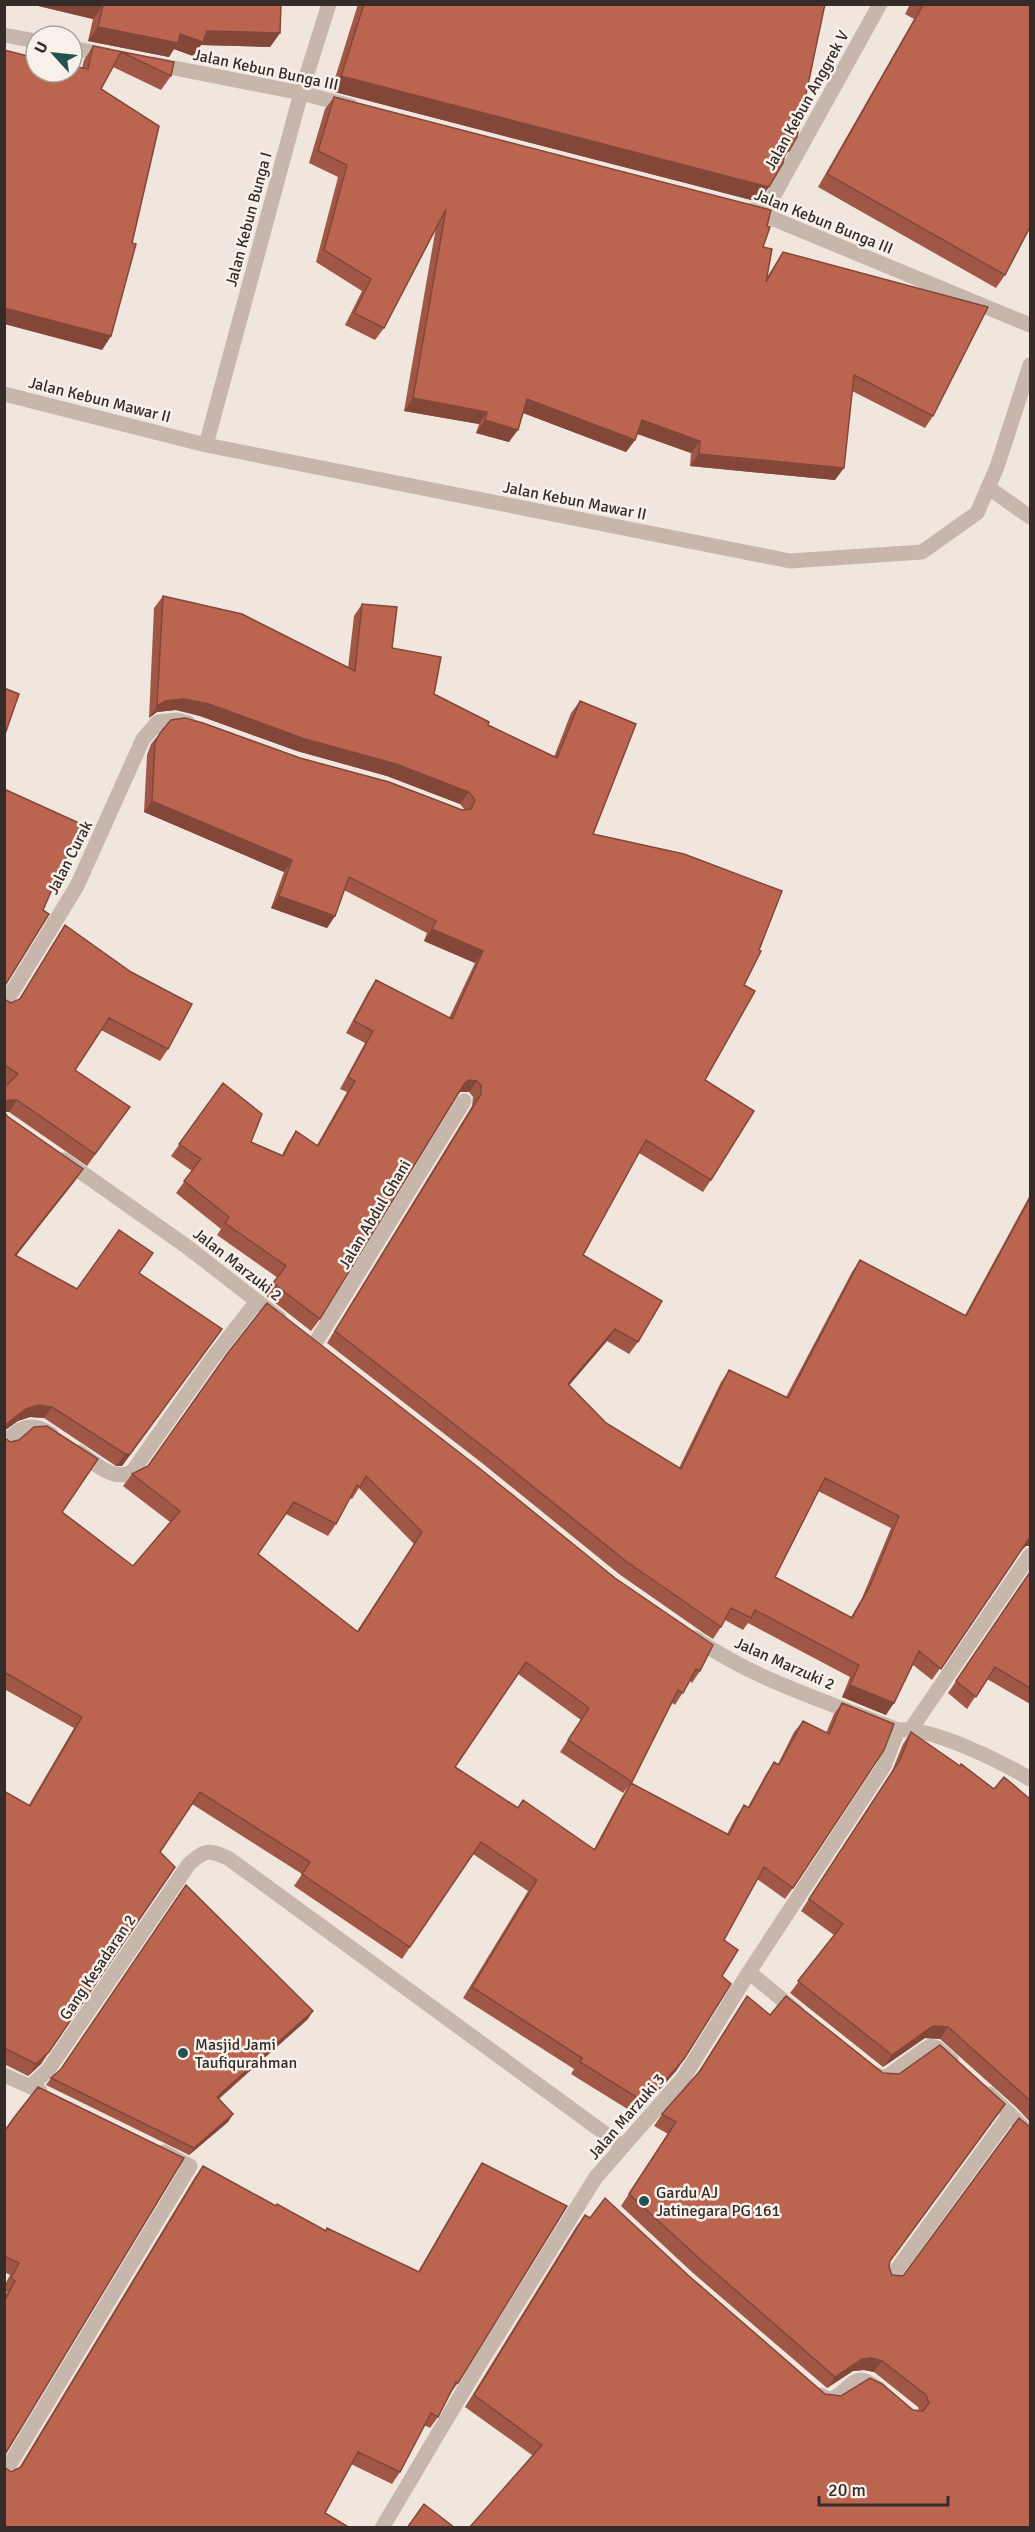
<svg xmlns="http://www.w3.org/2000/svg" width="1035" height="2532" viewBox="0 0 1035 2532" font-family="Signika,sans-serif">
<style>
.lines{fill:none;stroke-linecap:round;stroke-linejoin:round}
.minor{stroke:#c7b6ab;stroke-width:15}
.wall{fill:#a15746;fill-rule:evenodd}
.shaded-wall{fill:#834739}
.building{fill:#bb6551;stroke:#834739;stroke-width:1.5;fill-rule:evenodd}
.poi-dot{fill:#235253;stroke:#f8f1ea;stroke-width:2}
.labels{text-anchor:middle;stroke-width:5;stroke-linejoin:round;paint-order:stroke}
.street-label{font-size:16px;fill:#352c29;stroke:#f8f1ea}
.poi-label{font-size:16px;fill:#352c29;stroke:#f8f1ea;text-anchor:start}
</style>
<rect width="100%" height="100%" fill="#f0e6de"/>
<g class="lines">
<!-- minor -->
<path class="minor" d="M4,35L36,41
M72,48L107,55
M154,64L301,93L351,106
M752,210L1030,325
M764,213L880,4
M4,394L206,445L790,561L922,552L977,513L997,467L1030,365
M206,445L301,93L329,4
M989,488L1030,517
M4,1005L77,886L143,739L158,722L177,720L188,723
M64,1160L186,1246L279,1318
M314,1345L464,1101
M4,1444C19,1427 31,1421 51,1434
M79,1452C95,1463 113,1482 132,1472L211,1360L257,1301
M695,1638C756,1681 829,1702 898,1730C932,1727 1000,1761 1030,1779
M911,1729L1030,1555
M749,1972L797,2012
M875,2074C878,2075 880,2077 884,2077C888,2077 923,2050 930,2046L937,2048L951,2060
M4,2075L40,2091
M31,2086L48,2070L189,1864C205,1850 208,1849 228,1858L622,2146
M989,2094L1030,2134
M890,2279L1010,2114
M820,2395L830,2400C854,2390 851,2367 880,2390
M4,2474L190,2166L164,2152
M382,2528L477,2368L596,2177L684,2077L749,1972L884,1766L898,1730"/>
</g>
<!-- wall -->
<path class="wall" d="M30,4H281L280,33L270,47L201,45L193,56L174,49L169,57L88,41L93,19Z
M358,4H825L789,151L783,159L759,202L331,91Z
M910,4H1030L1005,275L996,288L818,187L914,19L905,14Z
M93,46L174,62L171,76L161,90L113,67L101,89L111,336L102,350L82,68L84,60Z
M334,97L763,247L767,277L783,252L933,416L925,428L852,391L835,480L690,466L691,453L637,434L635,440L626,452L523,413L509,442L476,433L479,424L404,411L436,227L384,328L375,340L345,325L362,291L316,262L338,177L309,163L325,109Z
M163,596L348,668L354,616L362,604L392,648L434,694L488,725L554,757L571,713L580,701L593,834L744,985L705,1080L711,1180L703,1192L639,1153L583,1255L638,1342L629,1354L607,1341L569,1385L606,1423L679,1468L721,1382L729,1370L786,1397L852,1272L860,1260L965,1315L1030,1195V1546H1026L1022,1549L932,1680L913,1665L886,1715L842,1697L850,1677L748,1623L743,1630L725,1620L721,1627L713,1639L705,1634L619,1574L482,1463L327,1343L472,1106L473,1097L469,1092H460L458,1094L320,1319L311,1331L265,1295L278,1278L217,1235L221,1229L176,1193L192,1171L171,1156L223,1083L251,1142L282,1155L288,1143L296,1131L317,1145L347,1092L340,1089L365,1043L346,1033L368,992L376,980L449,1018L475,963L424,941L427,933L344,890L335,916L327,928L271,908L284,872L144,812L147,755L151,744L160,733L300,758L462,810H465L460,804L387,776L297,751L200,716L176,710L157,712L149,718L154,608ZM818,1491L891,1528L862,1598L851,1617L775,1577Z
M65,925L168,1049L160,1061L101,1030L75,1070L130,1107L87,1166L9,1112H5L7,1116L83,1169L16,1256L77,1289L139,1273L222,1329L122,1466H116L44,1418L30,1417L18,1421L4,1431V1088L8,1085L4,1083V999L11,1003L19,999Z
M227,1354L700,1671L692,1683L690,1681L675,1705L672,1703L632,1782L623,1793L560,1752L581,1720L518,1674L455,1767L518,1808L594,1849L623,1795L631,1783L727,1834L736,1817L744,1805L748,1807L766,1774L774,1762L778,1764L794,1732L803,1721L826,1733L834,1714L842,1703L793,1888L785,1899L757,1879L724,1940L722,1976L684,2059L676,2071L637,2115L571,2074L574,2069L463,1998L528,1891L473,1854L402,1959L294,1886L302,1874L192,1804L160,1852L41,2064L28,2076L4,2064V1791L29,1805L74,1728L4,1689V1437L62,1512L133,1566L170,1522L123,1486L132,1474L148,1466ZM359,1488L414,1544L357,1631L258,1554L286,1514L328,1536L336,1524L350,1498L352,1499Z
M1030,1572V1704L987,1679L967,1709L948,1693Z
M911,1732L994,1789L1030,1799V2122L1016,2107L940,2039L925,2038L883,2067L790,1993L834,1935L801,1911L892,1771L903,1744Z
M747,1996L890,2262L889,2267L892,2275L903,2276L1030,2528L532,2455L465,2407L576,2227L585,2215L689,2276L825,2394L919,2411L918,2407L874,2372L864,2370L853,2371L827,2388L693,2273L621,2206L668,2134L654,2126L662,2114L697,2074Z
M308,2019L219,2099L233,2114L228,2122L189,2155L46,2085L51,2078Z
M38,2087L4,2456V2297L7,2292L4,2291V2286L10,2275L4,2272V2131Z
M482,2163L458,2383L449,2395L438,2417L430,2428L424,2425L400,2472L392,2484L351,2464L325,2513L11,2472L19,2468L195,2177L203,2166L276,2206L325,2230L418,2272L474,2175Z"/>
<!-- shaded-wall -->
<path class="shaded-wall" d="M30,4H98L103,6L93,19Z
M98,27L180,34L207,31L280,33L270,47L201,45L193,56L174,49L169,57L88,41Z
M341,76L769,187L759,202L331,91Z
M4,308H6L111,336L102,350L4,324Z
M413,398L487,412L479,424L404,411Z
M527,399L635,440L626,452L518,411Z
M485,420L518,430L509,442L476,433Z
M642,420L700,441L691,453L633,432Z
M699,454L844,468L835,480L690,466Z
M184,699L209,704L396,764L469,792L460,804L387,776L297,751L200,716L176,710L157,712L149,718L157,706L165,701Z
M152,801L292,860L284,872L144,812Z
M279,896L335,916L327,928L271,908Z
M432,929L483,951L475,963L424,941Z
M468,1080L477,1081L469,1092H460L456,1096L464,1084Z
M8,1100H17L9,1112H4V1104Z
M83,1169L75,1181L7,1267L15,1255Z
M222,1329L122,1466H116L125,1454Z
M615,1329L607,1341L560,1396L568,1384Z
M38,1405L52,1407L44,1418L30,1417L18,1421L4,1431V1427L26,1409Z
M1030,1537V1546H1026L1022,1550Z
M850,1685L894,1703L886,1715L842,1697Z
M313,2011L308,2019L212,2104L217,2097Z
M933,2026L948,2027L940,2039L925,2038L883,2067L892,2055Z
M49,2052L41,2064L28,2076L36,2064Z
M684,2059L676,2071L637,2115L646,2103Z
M233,2114L228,2122L189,2155L194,2148Z
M872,2358L882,2361L874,2372L864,2370L853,2371L827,2388L835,2377L862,2359Z"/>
<!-- building -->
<path class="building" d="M98,4H281L280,33L207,31L203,42L180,34L178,43L98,27L103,6Z
M364,4H825L797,137L789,151L786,149L783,163L769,187L341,76Z
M922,4H1030V227L1005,275L827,174L923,5Z
M93,46L174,62L171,76L121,52L101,89L159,126L132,243L136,244L111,336L4,308V50L36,58V72H72V66L88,69Z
M334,97L771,210L767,226L770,227L763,247L772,249L766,282L783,252L988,307L933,416L854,375L844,468L699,454L700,441L642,420L635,440L527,399L518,430L485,420L487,412L413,398L446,209L384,328L354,313L371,279L324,250L347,165L318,151Z
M163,596L242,614L355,671L362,604L397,607L392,648L441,657L434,694L489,722L488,725L557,758L580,701L636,724L593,834L684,854L782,891L759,950L761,951L744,985L755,991L705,1080L754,1111L711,1180L646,1140L583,1255L662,1301L638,1342L615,1329L568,1384L606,1423L681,1469L729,1370L788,1398L860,1260L966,1316L1030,1198V1537L941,1669L919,1651L894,1703L850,1685L859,1665L755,1610L751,1618L731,1608L721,1627L714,1622L627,1562L490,1452L335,1331L481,1094V1085L477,1081L468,1080L464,1084L320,1319L273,1283L286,1266L225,1223L229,1217L184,1181L201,1159L179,1144L223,1083L262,1114L251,1142L283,1156L296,1131L318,1146L355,1081L348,1077L373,1031L354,1021L376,980L452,1019L483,951L432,929L436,921L349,877L335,916L279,896L292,860L152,801L155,743L160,733L171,720L185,718L203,723L300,758L389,782L462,810L471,809L475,800L469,792L396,764L305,739L209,704L184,699L165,701L157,706ZM825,1478L899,1516L870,1586L852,1618L775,1577Z
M4,688L19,694L4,737Z
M4,789L81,824L43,910L49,914L4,987Z
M65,925L131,972L192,1004L168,1049L109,1018L75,1070L130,1107L95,1154L17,1100H8L4,1104V1088L18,1074L4,1065V999L11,1003L20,999Z
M4,1111L7,1116L83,1169L15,1255L77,1289L119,1230L153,1253L139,1273L222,1329L130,1454H125L52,1407L38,1405L26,1409L5,1425L4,1429Z
M267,1303L478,1467L615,1578L713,1645L700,1671L696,1669L683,1693L678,1690L632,1782L568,1740L589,1708L526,1662L455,1767L518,1808L523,1800L595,1850L631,1783L729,1835L744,1805L749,1808L774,1762L779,1765L803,1721L829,1734L842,1703L894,1724L884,1750L793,1888L764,1867L724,1940L738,1950L722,1976L731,1984L684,2059L646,2103L580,2062L582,2058L472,1987L537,1880L481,1842L410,1947L302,1874L310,1862L200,1792L160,1852L175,1867L49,2052L36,2064L4,2048V1791L30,1806L82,1717L4,1672V1437L10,1442L19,1440L34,1427L47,1426L98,1459L62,1512L133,1566L180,1511L132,1474L148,1466L227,1354ZM366,1476L422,1532L358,1632L258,1554L294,1502L336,1524L357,1485L360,1487Z
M1030,1572V1688L995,1667L976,1697L956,1681Z
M911,1732L960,1766L961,1764L994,1789L1004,1777L1030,1799V2101L1024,2095L948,2027L933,2026L892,2055L798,1981L843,1924L809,1899L900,1760Z
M186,1885L313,2011L217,2097L233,2114L194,2148L51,2078L61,2069Z
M747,1996L770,2015L786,1996L883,2073L899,2074L940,2045L1005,2104L890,2261L889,2267L892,2275L903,2276L1019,2118L1030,2127V2528H469L542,2445L474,2395L585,2215L590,2218L605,2198L689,2276L825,2394L841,2396L870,2378L882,2384L913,2410L923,2411L929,2403L926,2395L882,2361L872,2358L862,2359L835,2377L702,2261L629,2194L676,2122L662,2114L700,2071Z
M38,2087L184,2158L4,2456V2302L15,2281L11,2278L19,2263L4,2256V2132L13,2119Z
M482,2163L567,2206L458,2383L456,2382L438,2417L431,2413L400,2472L358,2452L325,2513L350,2528H4V2467L11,2472L21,2467L203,2166L276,2206L277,2204L326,2231L327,2228L419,2272Z
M424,2504L455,2528H407Z"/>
<!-- markers -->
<g class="poi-dot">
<circle cx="183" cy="2053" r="6"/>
<circle cx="644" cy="2201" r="6"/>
</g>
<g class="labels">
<!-- street labels -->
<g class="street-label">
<text transform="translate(266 69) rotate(12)" y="6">Jalan Kebun Bunga III</text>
<text transform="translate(806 100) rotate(-61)" y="6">Jalan Kebun Anggrek V</text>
<text transform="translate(248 219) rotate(-75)" y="6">Jalan Kebun Bunga I</text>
<text transform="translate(824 221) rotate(22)" y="6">Jalan Kebun Bunga III</text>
<text transform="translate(100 399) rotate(14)" y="6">Jalan Kebun Mawar II</text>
<text transform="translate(575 500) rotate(11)" y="6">Jalan Kebun Mawar II</text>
<text transform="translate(69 857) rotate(-63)" y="6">Jalan Curak</text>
<text transform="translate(374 1214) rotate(-59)" y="6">Jalan Abdul Ghani</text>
<text transform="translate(238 1264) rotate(38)" y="6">Jalan Marzuki 2</text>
<text transform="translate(785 1663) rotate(24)" y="6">Jalan Marzuki 2</text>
<text transform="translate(97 1967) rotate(-56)" y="6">Gang Kesadaran 2</text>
<text transform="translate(626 2116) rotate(-49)" y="6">Jalan Marzuki 3</text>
</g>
<!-- poi labels -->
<g class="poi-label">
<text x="195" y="2050">Masjid Jami<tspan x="195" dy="18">Taufiqurahman</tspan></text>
<text x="656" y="2198">Gardu AJ<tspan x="656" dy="18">Jatinegara PG 161</tspan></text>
</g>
</g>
<!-- border -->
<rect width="1035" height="2532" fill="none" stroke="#352c29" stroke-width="12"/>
<!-- north arrow -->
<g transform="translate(54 54) rotate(297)"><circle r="28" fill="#f8f1ea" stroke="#aaa29d" stroke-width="1.5"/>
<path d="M0-4.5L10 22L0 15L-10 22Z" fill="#235253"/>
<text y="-9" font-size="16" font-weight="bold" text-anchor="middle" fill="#352c29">U</text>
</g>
<!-- scale -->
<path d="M819 2496v9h129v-9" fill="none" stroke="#352c29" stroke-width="3"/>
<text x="828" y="2496" font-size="18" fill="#352c29" stroke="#f8f1ea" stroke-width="4.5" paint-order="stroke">20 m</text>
</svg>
